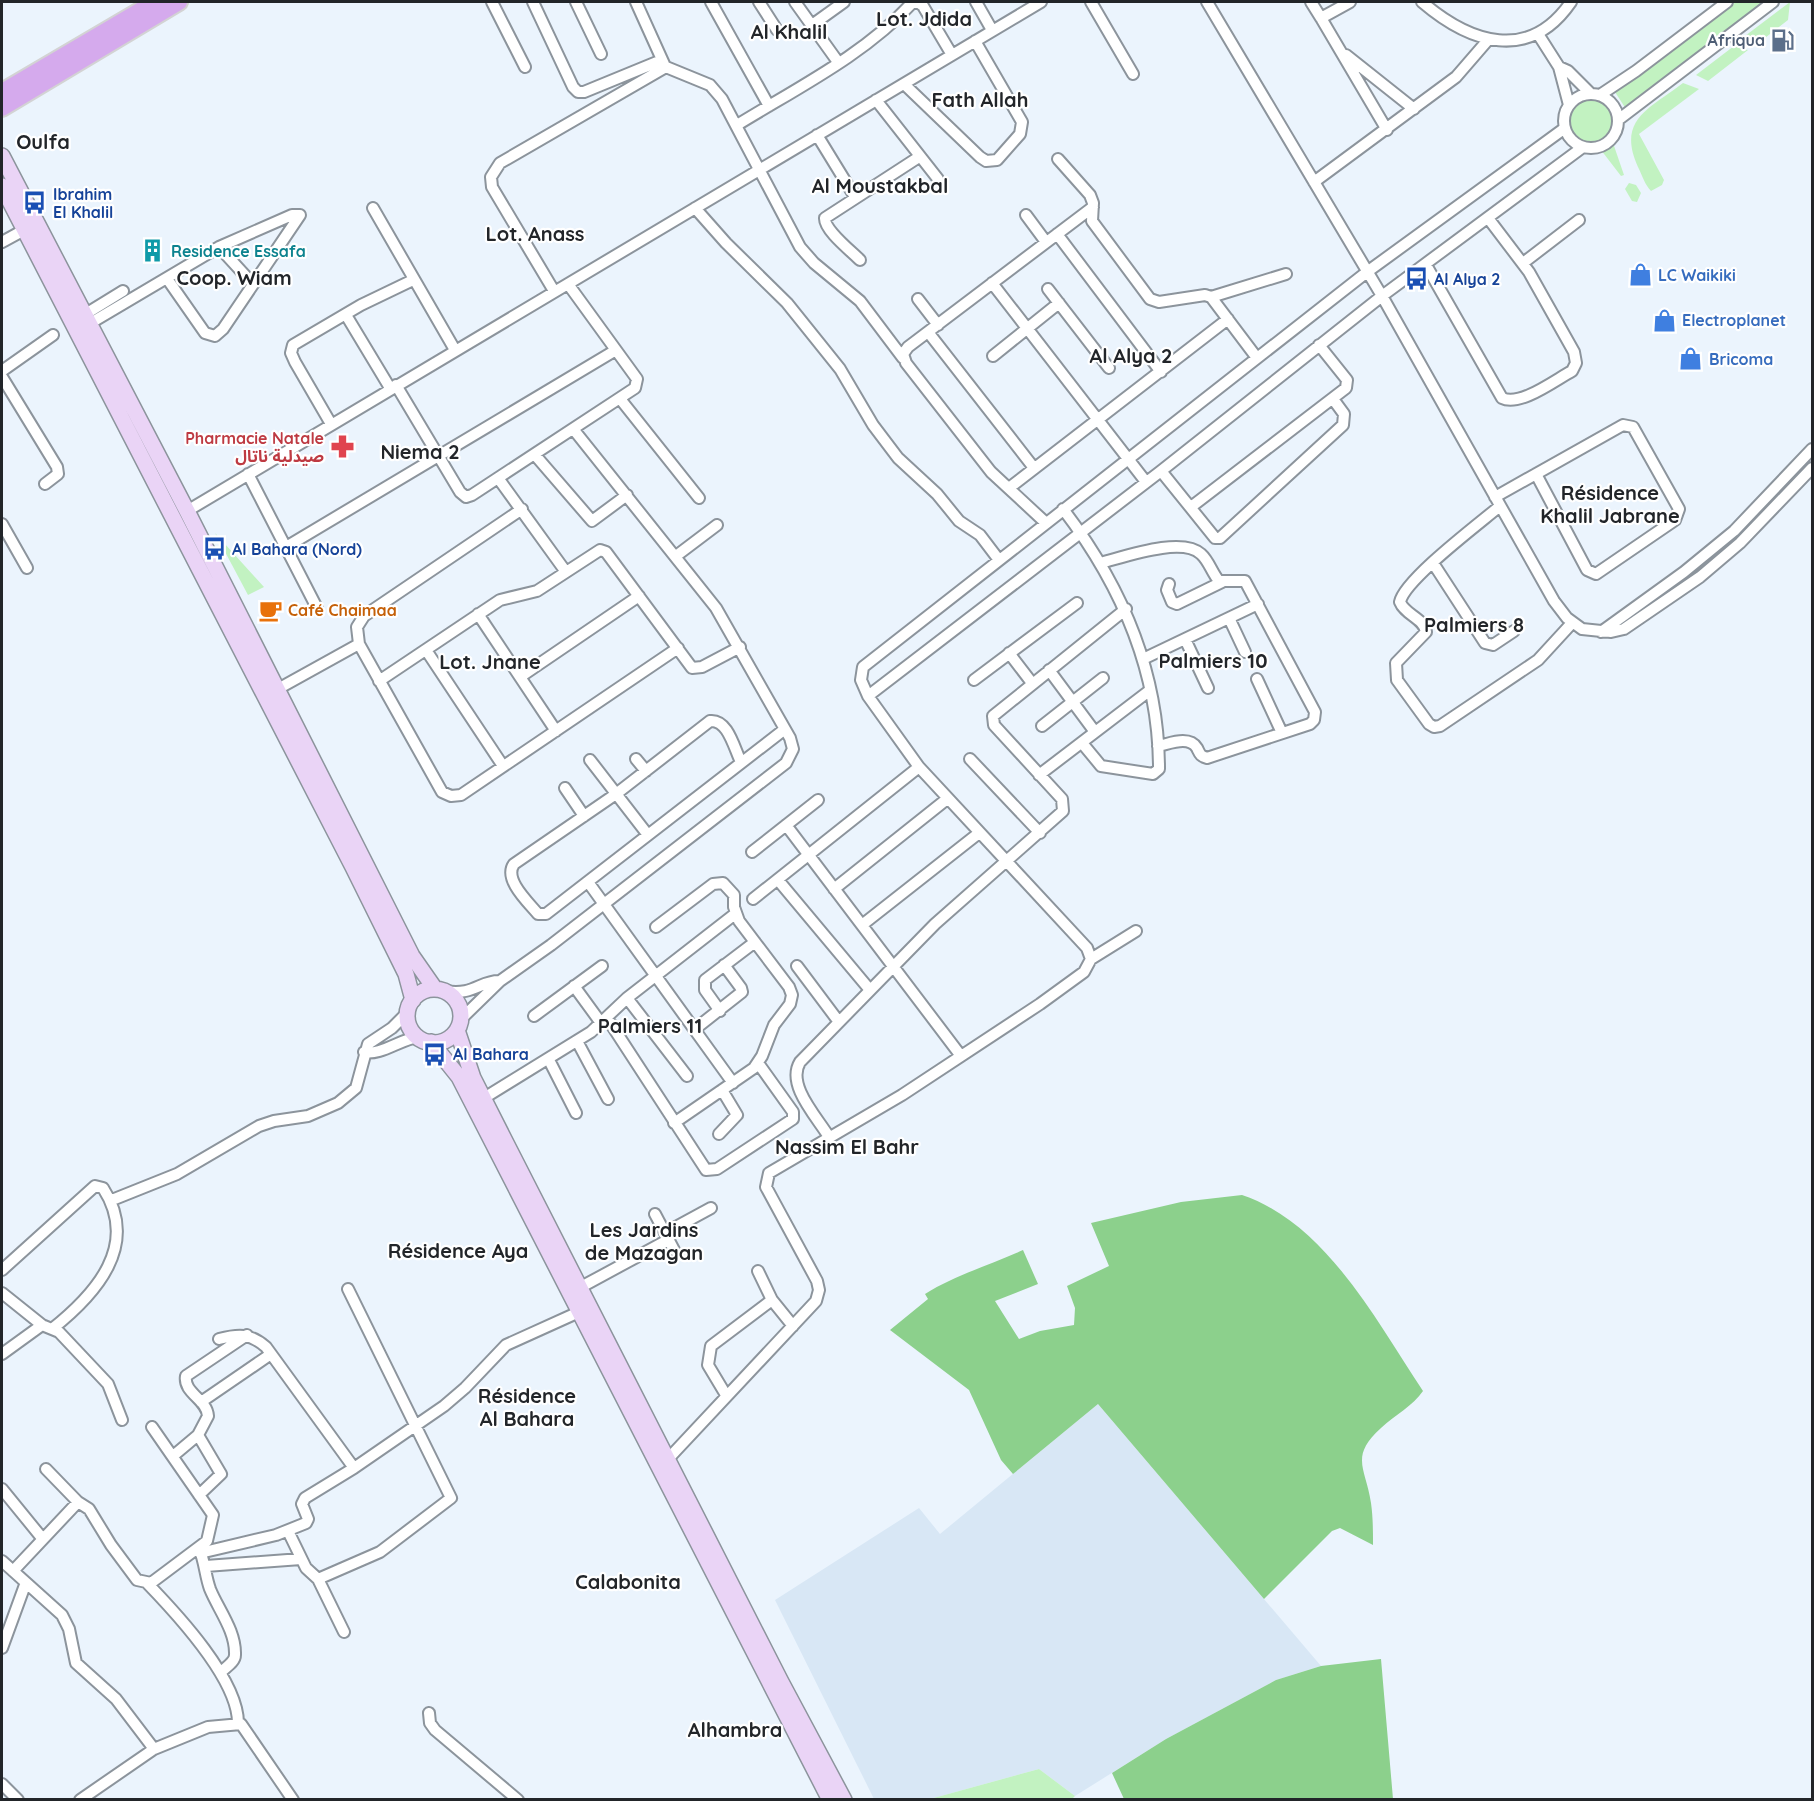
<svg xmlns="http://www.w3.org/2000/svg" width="1814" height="1801" viewBox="0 0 1814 1801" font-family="Quicksand,'Noto Sans Arabic',sans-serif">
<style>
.built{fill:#d8e7f5}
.green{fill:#c2f2c1}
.forest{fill:#8cd08c}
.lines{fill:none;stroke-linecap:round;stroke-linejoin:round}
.minor-casing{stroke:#8c949c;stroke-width:14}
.secondary-casing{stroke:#8c949c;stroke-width:18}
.primary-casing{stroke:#d3d3d4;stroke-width:20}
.minor{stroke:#fff;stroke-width:10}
.secondary{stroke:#ead4f6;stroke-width:15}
.primary{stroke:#d5aaed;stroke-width:16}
.labels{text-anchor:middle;stroke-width:4.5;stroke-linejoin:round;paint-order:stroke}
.service-label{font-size:16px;font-weight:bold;fill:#4e5e75;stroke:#fff;text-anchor:end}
.transit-label{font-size:16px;font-weight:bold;fill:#164399;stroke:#fff;text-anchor:start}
.culture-label{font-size:16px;font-weight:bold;fill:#0d838f;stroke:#fff;text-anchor:start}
.shop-label{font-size:16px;font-weight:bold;fill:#366cbe;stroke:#fff;text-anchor:start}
.health-label{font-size:16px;font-weight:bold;fill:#be3a42;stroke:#fff;text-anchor:end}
.food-label{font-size:16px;font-weight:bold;fill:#c56008;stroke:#fff;text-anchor:start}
.quarter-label{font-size:20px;font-weight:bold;fill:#222529;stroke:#fff}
</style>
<rect width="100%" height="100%" fill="#ebf4fd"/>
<!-- built -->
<path class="built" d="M1098,1404L1321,1666L1276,1680L1166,1739L1075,1796L1039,1769L930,1799H874L775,1600L919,1508L940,1534Z"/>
<!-- green -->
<path class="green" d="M1736,2H1763L1626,109L1615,92Z
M1790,2L1788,20L1761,41L1745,36Z
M1734,46L1748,50L1708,81L1696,75Z
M1683,83L1699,89L1639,134L1664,180L1662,185L1651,191C1645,185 1642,175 1638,167C1616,119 1651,108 1683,83Z
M1568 121a23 23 0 1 1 46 0a23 23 0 1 1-46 0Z
M1613,143L1624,175L1621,176L1601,150Z
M1629,183L1636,185L1641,193L1637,202L1632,201L1625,189Z
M215,533L264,587L248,595Z
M1039,1769L1075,1796L1071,1800L930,1799Z"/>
<!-- forest -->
<path class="forest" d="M1242,1195C1326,1223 1377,1322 1423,1391C1413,1406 1395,1415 1381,1428C1349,1457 1366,1468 1371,1503C1373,1517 1373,1531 1373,1545L1340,1528L1332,1531L1264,1599L1098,1404L1013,1474L1001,1460L969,1390L890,1330L928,1299L925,1294C955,1275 991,1265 1023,1250L1038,1284L995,1301L1019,1339L1040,1331L1074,1325L1075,1308L1067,1286L1109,1266L1091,1223L1181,1202Z
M1381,1659L1393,1799H1124L1112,1773L1166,1739L1276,1680L1321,1666Z"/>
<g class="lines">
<defs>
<path id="minor" d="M492,2L525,67
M533,2L573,87L578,92H584L662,60
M576,2L601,54
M636,2L664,64
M711,2L769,106
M759,2L777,30
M795,2L838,62
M976,2L992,30
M1091,2L1133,74
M1207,2L1382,296L1554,601L1567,618L1582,629L1611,632L1624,629L1700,577L1740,543L1812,468
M1311,2L1321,18L1350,2
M1422,2C1470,43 1529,63 1571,2
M1321,18L1387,130
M812,25L844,2
M1538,34L1559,67L1569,105
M1346,55L1414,109
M1559,67L1568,71L1591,94
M904,84L980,157L986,161L997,160L1020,134L1022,122L975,41
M1564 121a27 27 0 1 1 54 0a27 27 0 1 1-54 0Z
M1600,95L1636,71L1727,2
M876,100L938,179
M1618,120L1773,2
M737,125C797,88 864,55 912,3H919L923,6L952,55
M817,135L855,197
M1058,159L1090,195L1093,203L1092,221L1150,299L1159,302L1205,295L1211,297L1257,358
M1314,182L1456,77L1488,40
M373,208L455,350
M695,208L726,243L787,303L840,369L873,425L898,458L937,494L959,521L980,535L999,560
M1026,215L1046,242
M1057,234L1161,372
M2,242L24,230
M219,247L253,284
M860,260C851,251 824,230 825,218L919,157
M1523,263L1579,220
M1426,265L1502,398C1520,407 1555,380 1572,371L1576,363L1574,352L1529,272L1488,218
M992,283L1146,482
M1048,289L1109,368
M554,291L492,187L491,177L500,163L666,67L710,85L722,99L800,247L814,263L860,301L903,358
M1211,297L1286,274
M918,299L938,325
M84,315L123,291
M346,315L390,388
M89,324L219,247L292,215H300L223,329L215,336L205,333L168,280
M928,332L1034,468
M993,356L1059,303
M2,371L53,335
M2,377L57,467L58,474L45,484
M396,385L460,492L466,497L472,495L635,388L637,379L568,284
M621,400L699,498
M331,424L295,362L291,353L293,345L361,305L413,280
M535,455L592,521L627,495
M1161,471L1215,538H1220L1343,425L1344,414L1333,399
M248,474L317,608
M498,478L566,572
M1009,488L1228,319
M1495,497L1623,425L1633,427L1679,509L1675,520L1596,574L1587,570L1536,474
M1500,506C1480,523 1404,580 1400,602C1405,615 1424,618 1426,632L1396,663L1397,680L1429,724L1434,727L1440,726L1538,660L1572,623
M1191,507L1346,388L1347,380L1319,345
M522,509L364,616L357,627L359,644L442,792L451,796L461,795L678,648
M1063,509C1122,586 1159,671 1159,769L1153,774L1101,766L1082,743
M187,511L1041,2
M1046,523L991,472L906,363L903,354L908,347L1093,207
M2,524L27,568
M286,547L616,350
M676,556L717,525
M1100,563C1124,557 1182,536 1201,554C1209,561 1212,573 1219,581H1245L1315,712L1314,720L1310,724L1207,758C1200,756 1200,754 1197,748C1189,735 1169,744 1158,746
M1433,563L1485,643L1493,645L1514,631
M1169,584L1167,590L1172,602L1177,604L1222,582
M478,614L556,731
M1229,618L1245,652
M1601,632L1684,572L1734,531L1812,449
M1185,639L1208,688
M426,650L503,766
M1009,653L1032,683
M1143,659L1258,604
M1049,670L1095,732
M520,677L639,596
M1257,679L1282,733
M974,680L1077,603
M379,681L500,600L537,591L600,550L606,552L692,668L702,667L740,647
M276,690L359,644
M868,696L1161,471L1382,296L1583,147
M1042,726L1103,678
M636,759L646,771
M970,759L1040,833
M590,760L648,835
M741,762C734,748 728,719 710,721L616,794L514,864C503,879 528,902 538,914H546L785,729
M1039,775L1149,691
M565,788L584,816
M786,825L961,1056
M752,852L818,800
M778,880L870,990
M588,882L733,1083
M834,889L947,799
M753,899L919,767
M862,925L979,833
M656,927L713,884L723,883L734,895V907L739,921L789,987L792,995L790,1004L774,1025L762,1056L754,1068L674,1123
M1091,959L1136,931
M797,966L839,1022
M574,986L601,1023
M446,991C473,996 481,980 500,981
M627,998L687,1076
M720,1011L705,990V980L755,942
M534,1016L602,966
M607,1018L706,1170L717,1169L793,1119V1112L758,1063
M461,1019L500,981L551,945L786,763L793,749L790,738L716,608L574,430
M695,1029L742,992L741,988L724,965
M577,1041L608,1099
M364,1052C380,1056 401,1039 418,1037
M549,1060L576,1113
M484,1098L591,1032L627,998L735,914
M719,1134L737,1115L722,1090
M829,1137C817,1117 786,1085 800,1062L935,924L1063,811L1062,799L994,725L993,716L1126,609
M112,1200L177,1174L259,1126L274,1121L308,1116L338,1103L356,1088L368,1044L392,1028L408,1012
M655,1214L674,1250
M665,1233L711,1208
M2,1270L95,1186L103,1188C140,1245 96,1294 52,1329
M758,1271L772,1300L793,1326
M581,1287L668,1240
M2,1293L42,1325L59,1332L108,1384L122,1420
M219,1339C238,1334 250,1333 266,1347L354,1468
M2,1354L42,1325
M726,1395L708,1365L711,1346L772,1300
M201,1402L271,1354
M198,1435L221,1474L199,1495
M173,1456L198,1435L208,1416C207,1399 183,1393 186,1376L247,1335
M668,1459L816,1301L819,1290L817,1281L766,1187L769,1173L902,1095L1040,1004L1084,972L1091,959L1087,948L919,767L868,696L861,680L863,667L1367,272L1565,128
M46,1469L78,1502L89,1509L111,1545L137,1580L151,1583L207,1541L213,1515L152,1427
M2,1489L42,1538
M288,1531L306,1568L318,1579L344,1632
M199,1548C205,1562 205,1575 210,1589C218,1609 236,1631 235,1655C235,1662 226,1667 221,1672
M200,1553L276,1535L306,1523L308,1519L302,1504L305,1498L354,1468L444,1406L465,1388L506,1345L579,1312
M2,1561L62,1615L69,1629L76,1663L116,1699L154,1749L208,1727L241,1724L293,1800
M206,1566L301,1559
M13,1571L78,1502
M318,1579L380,1552L451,1498L348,1289
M147,1583C177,1614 239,1680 238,1724
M2,1648L25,1585
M429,1713L430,1723L435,1730L518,1800
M2,1784L18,1800
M80,1800L154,1749"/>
<path id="secondary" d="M2,156L187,511L412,956L435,989
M2,186L353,867L406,974L413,1000
M407 1016a27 27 0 1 1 54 0a27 27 0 1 1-54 0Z
M457,1030L473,1078L510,1151L781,1682L844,1800
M431,1042L459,1077L830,1800"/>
<path id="primary" d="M2,92L155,2
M2,108L179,2"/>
</defs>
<!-- minor casing -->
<use href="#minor" class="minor-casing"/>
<!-- secondary casing -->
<use href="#secondary" class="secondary-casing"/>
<!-- primary casing -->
<use href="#primary" class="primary-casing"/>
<!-- minor -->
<use href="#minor" class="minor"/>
<!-- secondary -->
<use href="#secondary" class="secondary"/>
<!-- primary -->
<use href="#primary" class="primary"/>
</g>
<!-- icons -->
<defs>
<symbol id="fuel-bare" viewBox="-9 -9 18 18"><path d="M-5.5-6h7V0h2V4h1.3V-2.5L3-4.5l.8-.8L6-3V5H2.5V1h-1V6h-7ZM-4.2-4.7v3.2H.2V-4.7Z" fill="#5c6f8a" stroke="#fff" stroke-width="2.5" paint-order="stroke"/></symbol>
<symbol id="bus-bare" viewBox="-9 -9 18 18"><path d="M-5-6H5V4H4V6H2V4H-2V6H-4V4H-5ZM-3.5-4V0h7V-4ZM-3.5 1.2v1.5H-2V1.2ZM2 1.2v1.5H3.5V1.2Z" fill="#1a4fb4" stroke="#fff" stroke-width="2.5" paint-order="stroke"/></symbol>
<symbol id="building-bare" viewBox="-9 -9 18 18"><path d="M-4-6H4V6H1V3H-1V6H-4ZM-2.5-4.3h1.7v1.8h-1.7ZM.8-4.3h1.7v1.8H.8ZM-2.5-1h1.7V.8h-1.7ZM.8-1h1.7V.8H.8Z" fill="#0f9aa8" stroke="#fff" stroke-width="2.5" paint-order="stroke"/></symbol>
<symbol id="shop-bare" viewBox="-9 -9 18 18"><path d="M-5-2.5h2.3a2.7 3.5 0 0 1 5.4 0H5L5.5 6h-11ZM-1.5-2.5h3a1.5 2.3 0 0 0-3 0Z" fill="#3f7fe0" stroke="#fff" stroke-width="2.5" paint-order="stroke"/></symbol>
<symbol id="pharmacy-bare" viewBox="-9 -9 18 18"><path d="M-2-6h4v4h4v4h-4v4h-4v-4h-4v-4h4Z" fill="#e0444e" stroke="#fff" stroke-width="2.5" paint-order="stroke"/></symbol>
<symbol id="cafe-bare" viewBox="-9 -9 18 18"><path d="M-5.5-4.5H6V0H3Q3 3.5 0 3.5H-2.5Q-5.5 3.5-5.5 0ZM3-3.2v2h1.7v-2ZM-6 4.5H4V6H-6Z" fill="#e8710a" stroke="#fff" stroke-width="2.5" paint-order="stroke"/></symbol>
</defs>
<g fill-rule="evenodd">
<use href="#fuel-bare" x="1766" y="24" width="33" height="33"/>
<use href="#bus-bare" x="18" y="186" width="33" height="33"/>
<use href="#building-bare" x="136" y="234" width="33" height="33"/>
<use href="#shop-bare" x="1624" y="258" width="33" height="33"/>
<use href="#bus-bare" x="1400" y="262" width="33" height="33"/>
<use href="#shop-bare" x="1648" y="304" width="33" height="33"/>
<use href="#shop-bare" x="1674" y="342" width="33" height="33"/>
<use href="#pharmacy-bare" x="326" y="430" width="33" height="33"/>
<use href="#bus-bare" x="198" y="532" width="33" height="33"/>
<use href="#cafe-bare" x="254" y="594" width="33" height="33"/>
<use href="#bus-bare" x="418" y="1038" width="33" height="33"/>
</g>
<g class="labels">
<!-- service labels -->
<g class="service-label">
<text x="1765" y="46">Afriqua</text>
</g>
<!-- transit labels -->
<g class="transit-label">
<text x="53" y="200">Ibrahim<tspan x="53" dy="18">El Khalil</tspan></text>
<text x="1434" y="285">Al Alya 2</text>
<text x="232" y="555">Al Bahara (Nord)</text>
<text x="453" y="1060">Al Bahara</text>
</g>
<!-- culture labels -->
<g class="culture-label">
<text x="171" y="257">Residence Essafa</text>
</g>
<!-- shop labels -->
<g class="shop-label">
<text x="1658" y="281">LC Waikiki</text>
<text x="1682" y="326">Electroplanet</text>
<text x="1709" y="365">Bricoma</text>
</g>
<!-- health labels -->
<g class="health-label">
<text x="324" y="444">Pharmacie Natale<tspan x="324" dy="18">صيدلية ناتال</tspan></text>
</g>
<!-- food labels -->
<g class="food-label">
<text x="288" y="616">Café Chaimaa</text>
</g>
<!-- quarter labels -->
<g class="quarter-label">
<text x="924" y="26">Lot. Jdida</text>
<text x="789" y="39">Al Khalil</text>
<text x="980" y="107">Fath Allah</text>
<text x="43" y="149">Oulfa</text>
<text x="880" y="193">Al Moustakbal</text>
<text x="535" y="241">Lot. Anass</text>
<text x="234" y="285">Coop. Wiam</text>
<text x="1131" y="363">Al Alya 2</text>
<text x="420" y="459">Niema 2</text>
<text x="1610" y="500">Résidence<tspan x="1610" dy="23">Khalil Jabrane</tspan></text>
<text x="1474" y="632">Palmiers 8</text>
<text x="1213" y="668">Palmiers 10</text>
<text x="490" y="669">Lot. Jnane</text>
<text x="650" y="1033">Palmiers 11</text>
<text x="847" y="1154">Nassim El Bahr</text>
<text x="644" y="1237">Les Jardins<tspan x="644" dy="23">de Mazagan</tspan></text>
<text x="458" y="1258">Résidence Aya</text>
<text x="527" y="1403">Résidence<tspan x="527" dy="23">Al Bahara</tspan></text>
<text x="628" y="1589">Calabonita</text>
<text x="735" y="1737">Alhambra</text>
</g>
</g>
<!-- border -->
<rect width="1814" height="1801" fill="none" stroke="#222529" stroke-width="6"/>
</svg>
